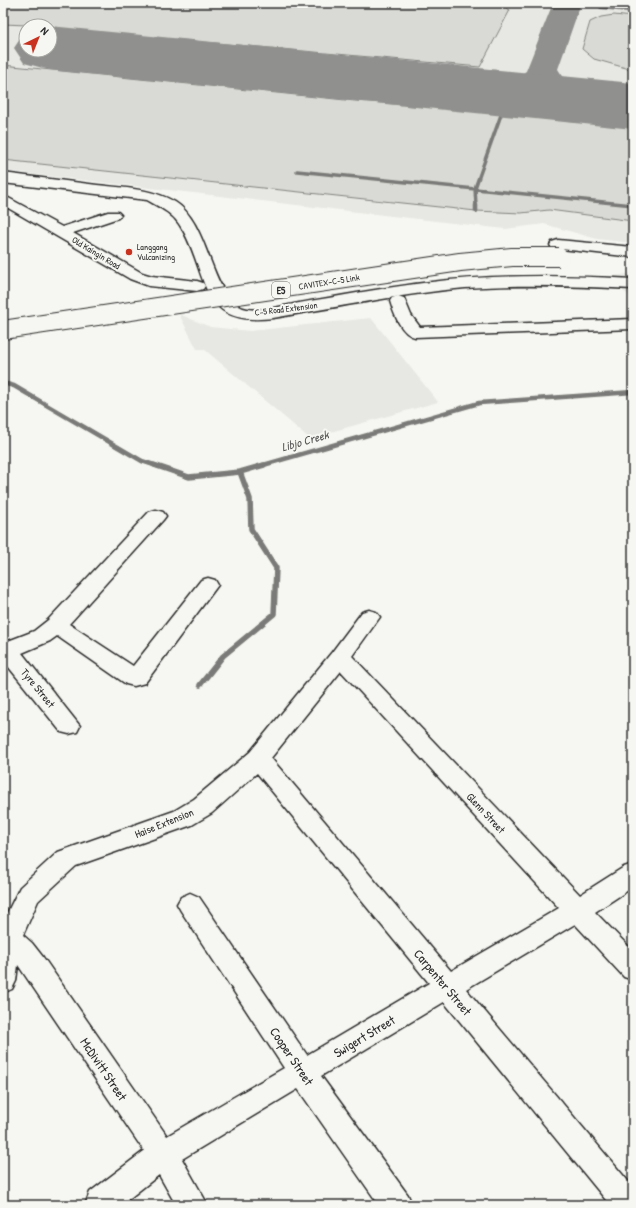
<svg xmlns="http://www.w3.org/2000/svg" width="636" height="1208" viewBox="0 0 636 1208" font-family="'Patrick Hand',sans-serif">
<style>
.built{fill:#e7e7e3;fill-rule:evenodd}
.green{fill:#d9d9d5;stroke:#828280}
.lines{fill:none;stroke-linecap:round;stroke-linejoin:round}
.stream-far2{stroke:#7a7a78;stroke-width:3.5}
.stream-far1{stroke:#7a7a78;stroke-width:4.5}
.stream{stroke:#7a7a78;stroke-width:5.5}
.taxiway{fill:#90908e;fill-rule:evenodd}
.runway{fill:#90908e;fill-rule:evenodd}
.minor-casing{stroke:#2b2b2b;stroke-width:3}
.major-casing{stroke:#2b2b2b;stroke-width:3}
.highway-casing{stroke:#2b2b2b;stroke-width:3}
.minor{fill:#f6f6f2;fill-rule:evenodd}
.major{fill:#f6f6f2;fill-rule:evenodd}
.highway{fill:#f6f6f2;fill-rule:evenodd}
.highway-bridge-casing{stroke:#2b2b2b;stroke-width:20;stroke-linecap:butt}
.highway-bridge{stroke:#f6f6f2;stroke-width:18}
.poi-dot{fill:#c8321e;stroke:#f6f6f2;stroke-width:1.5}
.labels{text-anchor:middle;stroke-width:4;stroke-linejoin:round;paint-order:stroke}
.far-poi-label{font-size:9px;fill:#2b2b2b;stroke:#f6f6f2;text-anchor:start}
.far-street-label{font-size:9px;fill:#2b2b2b;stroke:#f6f6f2}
.shield{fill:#f6f6f2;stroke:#686867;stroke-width:1}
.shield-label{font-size:10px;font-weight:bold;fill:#2b2b2b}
.street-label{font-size:11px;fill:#2b2b2b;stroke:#f6f6f2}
.water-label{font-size:12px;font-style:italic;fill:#525251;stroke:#f6f6f2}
.near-street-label{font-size:13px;fill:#2b2b2b;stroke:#f6f6f2}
</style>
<rect width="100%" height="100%" fill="#f6f6f2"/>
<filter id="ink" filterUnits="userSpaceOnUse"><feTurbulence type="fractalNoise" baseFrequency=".025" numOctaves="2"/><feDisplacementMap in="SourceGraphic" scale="8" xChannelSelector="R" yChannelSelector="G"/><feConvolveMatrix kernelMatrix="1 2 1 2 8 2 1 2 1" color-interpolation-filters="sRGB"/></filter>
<g filter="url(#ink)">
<!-- built -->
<path class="built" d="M3,3H633V243L597,239L544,224L505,229L3,171ZM26,26H50V50H26Z
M633,273V298L604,278Z
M179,314L210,327L250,331L371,318L438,402L309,438L204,349H197Z"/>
<!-- green -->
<path class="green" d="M3,3H469L503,6L510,10L480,67L50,28V26L3,24Z
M614,15L633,17V70L594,59L582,49L590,22L601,17Z
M3,65L355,101L502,112L633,125V221L549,210L521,213L476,211L3,160Z"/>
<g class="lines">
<!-- stream-far2 -->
<path class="stream-far2" d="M297,171L633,205
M476,206L475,188L502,112"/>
<!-- stream-far1 -->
<path class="stream-far1" d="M476,205V211
M3,383L14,386L142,461L157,466
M260,466L479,403L633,392"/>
<!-- stream -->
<path class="stream" d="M154,465L189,477L240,472L264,465
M200,685L223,656L274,614L276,568L251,529L250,499L240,472"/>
<!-- taxiway -->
<path class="taxiway" d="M553,3H581L558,69C572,95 608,92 633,98V112C610,118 559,106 541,89C521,102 491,103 467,97L463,91L467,85L478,82L511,81L526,71Z
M596,3H633V13L600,9Z"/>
<!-- runway -->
<path class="runway" d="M50,26L633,83V129L50,70L24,63L14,48L24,33L26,32V50H50Z"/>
<defs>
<path id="minor" d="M3,195L62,227L108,212H118L121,215L118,218L73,233L142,273L152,276L197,281L203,283L205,286L203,289L197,291L149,286L130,279L3,205Z
M398,296L404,298L411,315L420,327L633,319V329L415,337C401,334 394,314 390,301L392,298Z
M156,510L163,512L166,516L163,520L69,624L133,666L201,580L208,578L215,580L218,585L145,683L134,686L126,684L57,636L50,641L22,653L80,726L77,732L69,734L61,732L3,660V643L34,631L48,620L149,512Z
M369,610L376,612L380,617L352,656L580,895L624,867L633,864V887L595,912L633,951V980L624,977L575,924L466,989L633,1187V1205H610L444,1002L321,1076L408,1195L412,1205H379L298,1089L182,1159L208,1205H176L159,1175L121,1205H85L90,1192L144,1151L18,965L16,981L12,989L3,993V921L20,887L58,852L174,811L194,799L250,752L332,652L362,612ZM341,671L559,908L451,971L271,758ZM257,773L429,983L307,1055L199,897L190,893L181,897L177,904L181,911L284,1068L167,1136L43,957L32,943L23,935L38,901L76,866L192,825L212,813Z"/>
<path id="major" d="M3,173C34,177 66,181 97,185C124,188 151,188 175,202C211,224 210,302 247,309C263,312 282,306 299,303C340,296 382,288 423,283C493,274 563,275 633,279V289C577,286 521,284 465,288C401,294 337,307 273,318C194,328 210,270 179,224C171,212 159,207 147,200L3,183Z"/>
<path id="highway" d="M558,240L633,247V257L552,248L550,245L552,242Z"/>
</defs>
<!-- minor casing -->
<use href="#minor" class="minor-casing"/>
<!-- major casing -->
<use href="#major" class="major-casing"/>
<!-- highway casing -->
<use href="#highway" class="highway-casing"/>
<!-- minor -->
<use href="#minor" class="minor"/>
<!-- major -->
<use href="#major" class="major"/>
<!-- highway -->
<use href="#highway" class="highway"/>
<defs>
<path id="highway-bridge" d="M3,330L460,262L512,257H559"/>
</defs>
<!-- highway-bridge casing -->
<use href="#highway-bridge" class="highway-bridge-casing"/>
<!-- highway-bridge -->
<use href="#highway-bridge" class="highway-bridge"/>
</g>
</g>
<!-- markers -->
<circle class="poi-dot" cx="129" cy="252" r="4"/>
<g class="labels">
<!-- far-poi labels -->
<g class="far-poi-label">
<text x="137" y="250">Langgang<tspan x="137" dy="10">Vulcanizing</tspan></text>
</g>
<!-- far-street labels -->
<g class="far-street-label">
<text transform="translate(96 253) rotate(31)" y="3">Old Kaingin Road</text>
<text transform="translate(329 282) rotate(-9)" y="3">CAVITEX–C-5 Link</text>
<text transform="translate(286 309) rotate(-7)" y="3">C-5 Road Extension</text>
</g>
<!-- shield labels -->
<rect class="shield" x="272" y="282" width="18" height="16" rx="3"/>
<g class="shield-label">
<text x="281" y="294">E5</text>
</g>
<!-- street labels -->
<g class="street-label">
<text transform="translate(38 688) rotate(51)" y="4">Tyre Street</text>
<text transform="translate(486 813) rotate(47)" y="4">Glenn Street</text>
<text transform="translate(164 823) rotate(-22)" y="4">Haise Extension</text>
</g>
<!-- water labels -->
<g class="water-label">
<text transform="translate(305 441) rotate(-16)" y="4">Libjo Creek</text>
</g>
<!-- near-street labels -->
<g class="near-street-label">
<text transform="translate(443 982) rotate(50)" y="5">Carpenter Street</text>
<text transform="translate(364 1036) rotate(-31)" y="5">Swigert Street</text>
<text transform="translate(292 1056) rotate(56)" y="5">Cooper Street</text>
<text transform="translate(104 1069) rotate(56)" y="5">McDivitt Street</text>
</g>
</g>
<!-- margin -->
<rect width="636" height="1208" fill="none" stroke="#f6f6f2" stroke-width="16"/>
<rect x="8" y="8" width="620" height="1192" fill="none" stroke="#2b2b2b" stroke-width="1.5" filter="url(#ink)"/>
<!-- north arrow -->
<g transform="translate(38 38) rotate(43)"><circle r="19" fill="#f6f6f2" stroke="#a5a5a2"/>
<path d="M0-3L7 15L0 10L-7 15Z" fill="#c8321e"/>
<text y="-6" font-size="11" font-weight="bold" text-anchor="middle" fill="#2b2b2b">N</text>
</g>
</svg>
